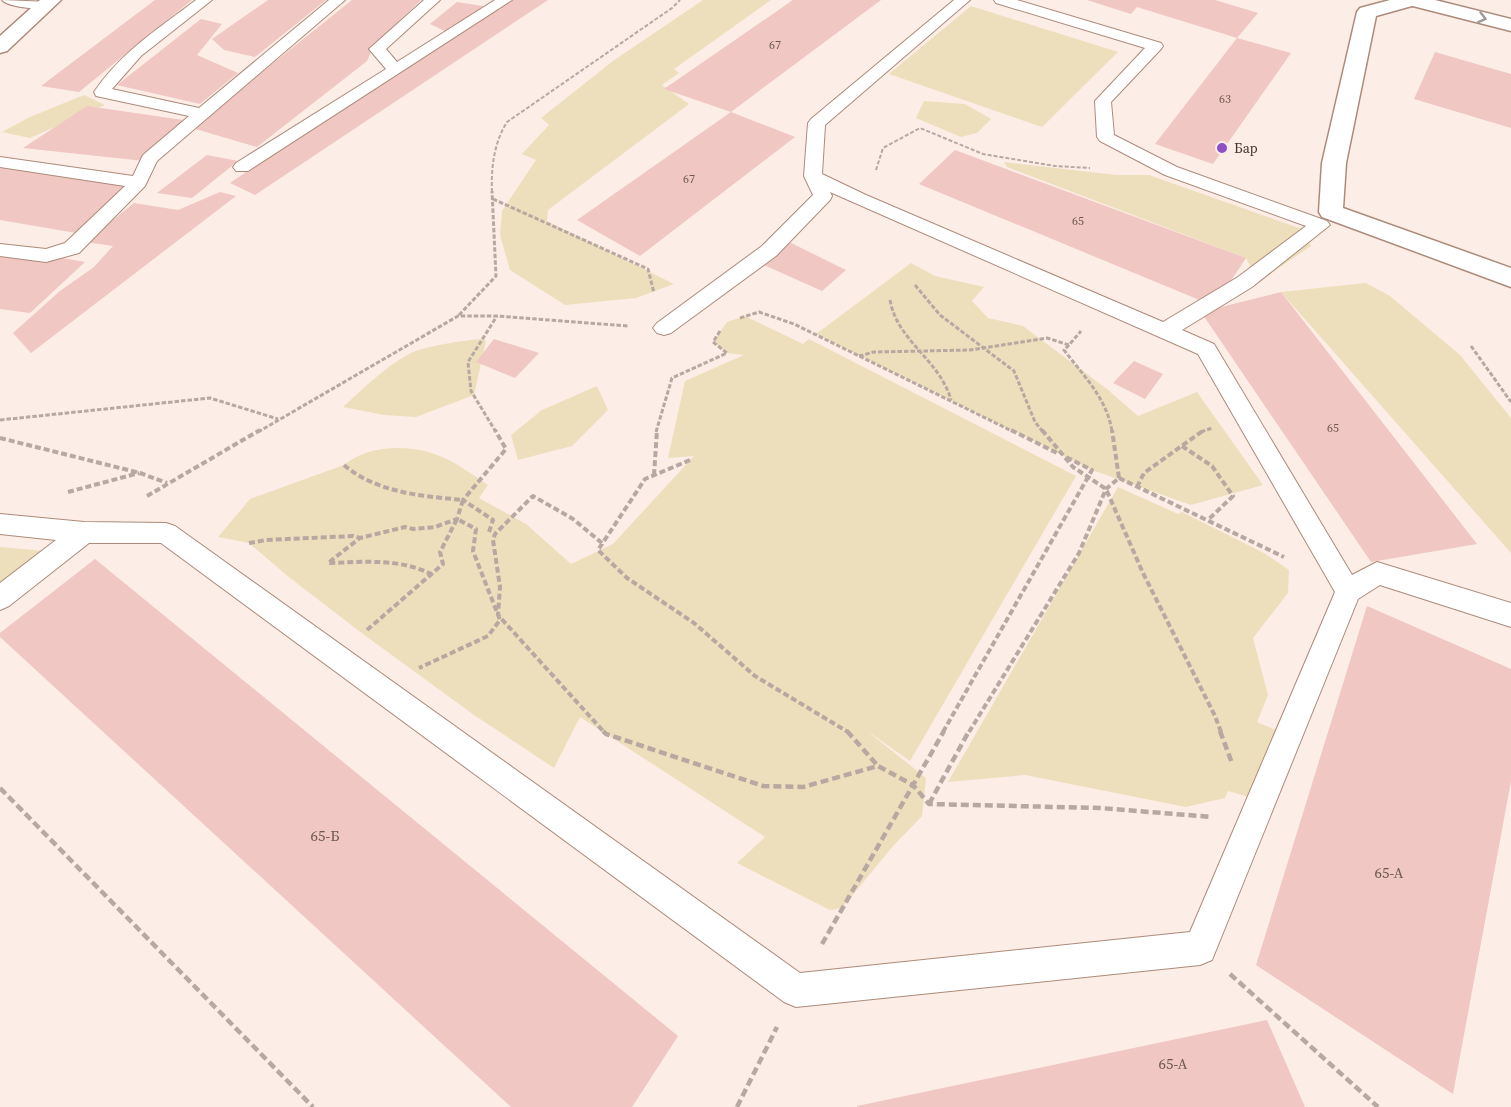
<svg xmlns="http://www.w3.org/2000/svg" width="1511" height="1107" viewBox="0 0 1511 1107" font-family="'Source Serif 4',serif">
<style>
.green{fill:#eddfbc}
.building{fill:#f0c7c2}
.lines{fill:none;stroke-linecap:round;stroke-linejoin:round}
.service-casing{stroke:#ac8b7a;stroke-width:2}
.minor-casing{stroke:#ac8b7a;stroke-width:3}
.tertiary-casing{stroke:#ac8b7a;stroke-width:3}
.path-far3{stroke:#b7a8a1;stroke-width:2;stroke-dasharray:4 2;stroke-linecap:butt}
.path-far2{stroke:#b7a8a1;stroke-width:3;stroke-dasharray:4.5 2;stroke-linecap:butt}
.path-far1{stroke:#b7a8a1;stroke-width:4;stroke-dasharray:6 3;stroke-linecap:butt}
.path{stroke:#b7a8a1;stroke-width:4.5;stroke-dasharray:8 4;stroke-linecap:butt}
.service{fill:#fff;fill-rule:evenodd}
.minor{fill:#fff;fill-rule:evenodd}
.tertiary{fill:#fff;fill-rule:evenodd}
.oneway{stroke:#a09996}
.poi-dot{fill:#8b4fc6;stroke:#fcede6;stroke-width:2}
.labels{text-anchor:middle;stroke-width:6;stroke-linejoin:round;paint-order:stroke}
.number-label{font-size:12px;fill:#6d5852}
.far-poi-label{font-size:14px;fill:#41332c;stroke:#fcede6;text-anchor:start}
.near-number-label{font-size:15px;fill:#6d5852}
</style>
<rect width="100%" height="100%" fill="#fcede6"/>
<!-- green -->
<path class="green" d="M703,0H771L674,69L679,73L662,85L689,104L548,210L547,221L674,284L636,298L565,305L510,270L500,235L502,211L536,160L522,154L549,125L541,118L613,61Z
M971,6L1118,52L1042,127L889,74Z
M84,95L105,105L30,138L2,132L30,117Z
M924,101L965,104L991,119L977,133L961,137L916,118Z
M1004,162L1116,175H1149L1302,229L1311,246L1258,282L1246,258L1007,167Z
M911,263L935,276L984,287L972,301L988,318L1023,326L1107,389L1138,416L1197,392L1263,485L1191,505L1092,470L816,334Z
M1366,283L1390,296L1460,355L1511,418V553L1281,292Z
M745,316L803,344L809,339L1076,476L910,761L866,730L926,778L922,816L893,846L842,908L830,910L737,863L765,837L580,717L554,768L474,715L363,634L290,578L249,543L218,537L250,499L344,465C368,444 411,444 440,456C457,463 473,475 488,485L479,498L526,524L571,564L613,544L694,456L668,458L685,381L744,355L727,353L713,342L727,322Z
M483,339L486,341L474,395L416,417L384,415L343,407C364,388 385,367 409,354C424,346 465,340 483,339Z
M597,386L608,410L572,446L518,460L511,435L542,410Z
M1118,487L1178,514L1182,512L1264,553L1289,570L1288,593L1253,638L1268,695L1257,722L1281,732L1252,798L1228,791L1225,798L1186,807L1025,775L948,782Z
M0,547L46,551L0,598Z"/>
<!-- building -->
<path class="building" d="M155,0H192L79,92L41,86Z
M268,0H326L255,57L224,50L212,39Z
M352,0H421L374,45L367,61L257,147L192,128Z
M511,0H548L255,195L230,183L348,102Z
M793,0H881L731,112L664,89Z
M1087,0H1215L1258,13L1237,38L1137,7L1131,14Z
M457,2L489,7L451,34L430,24Z
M201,19L222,24L197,55L238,73L200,104L117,85Z
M1237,38L1291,53L1213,164L1155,144Z
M1435,52L1511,74V128L1414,99Z
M87,106L183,120L144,161L23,148Z
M731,112L795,137L640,256L577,220Z
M955,150L1246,258L1214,306L919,184Z
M207,155L238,161L192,198L157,193Z
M0,166L130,186L82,234L0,220Z
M220,192L236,196L31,353L13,333L60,291L94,267L113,246L86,242L134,203L178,210Z
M789,242L846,270L822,291L764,265Z
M0,247L85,262L30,313L0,309Z
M1281,292L1477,544L1371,562L1201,312Z
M494,339L539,353L515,378L476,362Z
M1134,361L1163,374L1145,399L1113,383Z
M95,559L678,1036L632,1107H511L0,637V633Z
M1367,606L1511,669V781L1453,1094L1256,965Z
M1267,1020L1305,1107H857V1106Z"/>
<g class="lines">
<defs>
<path id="service" d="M2,0L50,2L52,5C46,12 8,7 2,0Z
M196,0H212L141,56L112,89L199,108L329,0H345L157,161L145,186L79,253L46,262L0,256V244L46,249L65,243L125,186L0,167V157L133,176L143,155L189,116L96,96L94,92C121,52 158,29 196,0Z
M424,0H440L386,49L397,62L495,0H512L248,171H236L233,167L236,163L386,69L369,49Z
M954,0H970L825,125L822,174L866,195L1163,322L1238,277L1306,226L1165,175L1100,141L1097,137L1095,101L1145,48L996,3L994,0H1017L1161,43L1163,46L1161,49L1111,102L1114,135L1177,167L1327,221L1330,225L1252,287L1182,330L1214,344L1352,575L1377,562L1511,603V627L1380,585L1358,599L1212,960L1200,965L796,1007L784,1002L161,543H89L9,606L0,610V583L56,540L0,534V514L84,522L166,523L175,526L800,973L1190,932L1335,592L1198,354L830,192L832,196L830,200L776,256L671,333L664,335L657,333L653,328L657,323L762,246L813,195L804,176L808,123L811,119Z"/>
<path id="minor" d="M40,0H61L7,51L0,53V36Z
M1390,0H1422L1419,4L1376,16L1346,163L1343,208L1511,268V287L1322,217L1319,212L1322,163L1357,12L1360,8Z"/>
<path id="tertiary" d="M1402,0H1435L1511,19V31L1405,4Z"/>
</defs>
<!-- service casing -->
<use href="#service" class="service-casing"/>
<!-- minor casing -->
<use href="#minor" class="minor-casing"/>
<!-- tertiary casing -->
<use href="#tertiary" class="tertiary-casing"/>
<!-- path-far3 -->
<path class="path-far3" d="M876,170L883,148L920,128L983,154L1055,166L1090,168
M492,192C491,167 494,143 507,122L672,8L680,0"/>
<!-- path-far2 -->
<path class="path-far2" d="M493,199L648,269L654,293
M915,285L940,315L1014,371L1035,422L1043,432
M890,300C897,341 940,360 951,400
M459,315L496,276L492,191
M740,318L759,312L794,324L1014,432
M1069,345L1064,350C1083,375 1108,400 1112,432
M1471,346L1511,402
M859,356L874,352L970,350L1047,338L1069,345L1081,331
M0,420L210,398L278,419
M258,432L458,316H497L628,326
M496,432L471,391L468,362L497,316
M656,432L672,378L727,353L713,342L720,331
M1201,432L1212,428"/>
<!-- path-far1 -->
<path class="path-far1" d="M1011,430L1059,454
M1042,430L1073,467L1106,489L1143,573L1215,716L1221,732
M0,438L140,473L167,483
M1182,446L1212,466L1233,496L1209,519
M690,460L645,479L598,550L627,578L694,623L755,676L848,732
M344,465C377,493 422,496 463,500L457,519L435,527L413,529L405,527L360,538L328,563C363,562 399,558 431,574
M654,475L657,430
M1119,478L1284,557
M1137,487L1144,473L1204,430
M68,492L139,473
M147,496L260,430
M489,532L493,520L463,500L506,449L495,430
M249,543L266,540L353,536L360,538
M602,543L573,519L533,496L495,534L493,540L500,587L498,615L604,732
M367,630L443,564L440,552L457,519L476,529L473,551L500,620L488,636L419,668
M943,732L1092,470L1066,457
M969,732L1079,553L1106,489L1119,478L1112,430"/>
<!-- path -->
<path class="path" d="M603,731L606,734L763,786L803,787L878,766L913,785L929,804L1100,808L1212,817
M847,731L878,766
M1220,731L1232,763
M0,788L313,1107
M929,804L969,731
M822,944L944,731
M1230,974L1378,1107
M737,1107L777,1027"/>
<!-- service -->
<use href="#service" class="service"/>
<!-- minor -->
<use href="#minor" class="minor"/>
<!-- tertiary -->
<use href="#tertiary" class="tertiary"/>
</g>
<!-- one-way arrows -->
<defs><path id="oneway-chevron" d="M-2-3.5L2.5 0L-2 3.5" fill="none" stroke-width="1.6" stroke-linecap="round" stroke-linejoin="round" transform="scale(1.5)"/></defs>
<use class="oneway" href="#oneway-chevron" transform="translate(1482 18) rotate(14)"/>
<!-- markers -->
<circle class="poi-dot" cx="1222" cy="148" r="6"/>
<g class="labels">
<!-- number labels -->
<g class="number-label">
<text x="775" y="49">67</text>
<text x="1225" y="103">63</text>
<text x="689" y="183">67</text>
<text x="1078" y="225">65</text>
<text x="1333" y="432">65</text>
</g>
<!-- far-poi labels -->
<g class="far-poi-label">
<text x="1234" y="153">Бар</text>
</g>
<!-- near-number labels -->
<g class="near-number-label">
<text x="325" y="841">65-Б</text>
<text x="1389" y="878">65-А</text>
<text x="1173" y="1069">65-А</text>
</g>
</g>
</svg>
